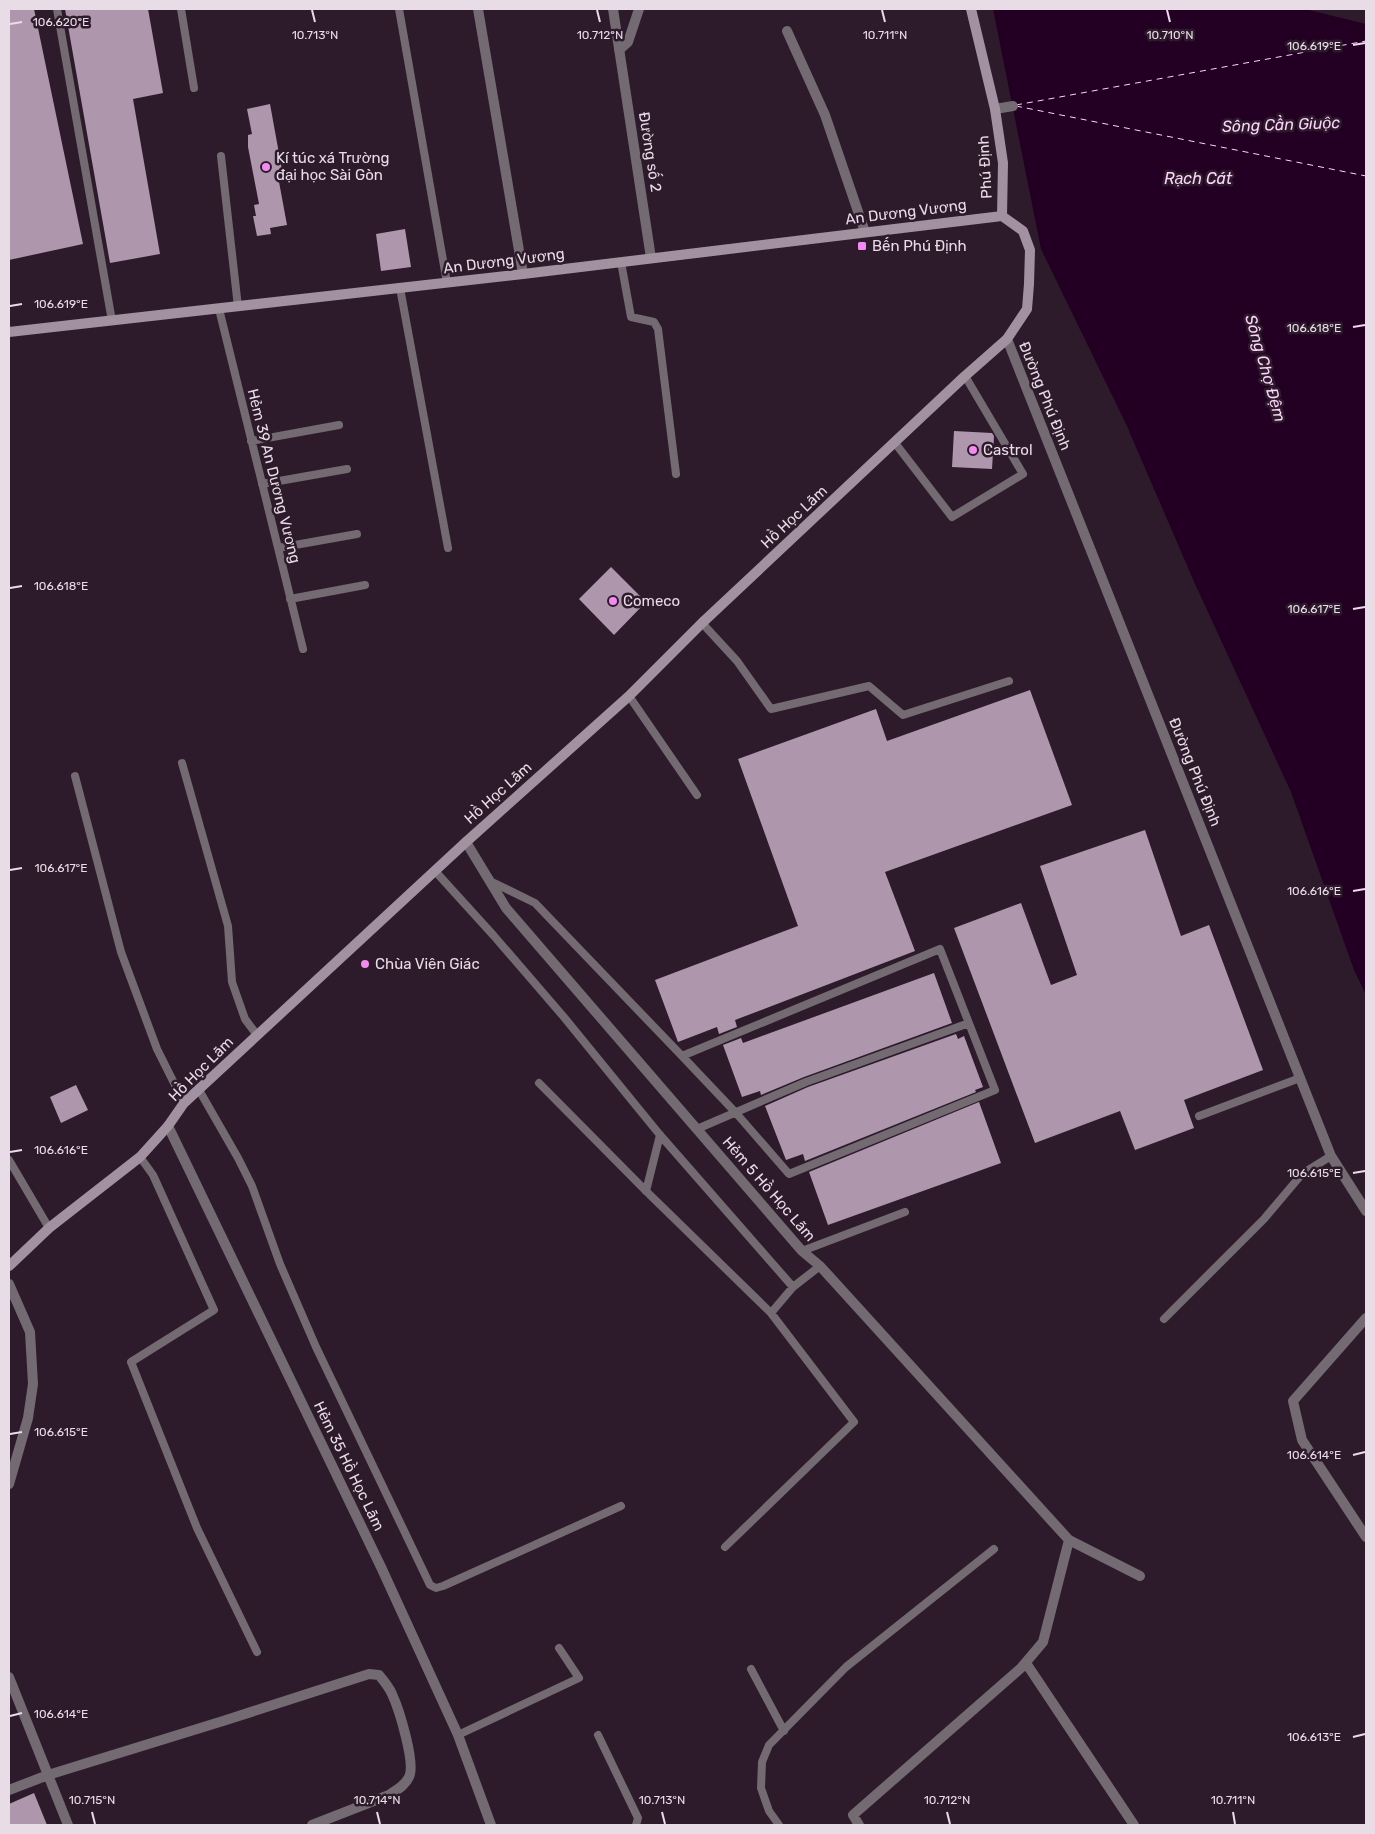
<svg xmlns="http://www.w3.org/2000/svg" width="1375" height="1834" viewBox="0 0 1375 1834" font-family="Rubik,sans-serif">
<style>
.water{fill:#230023}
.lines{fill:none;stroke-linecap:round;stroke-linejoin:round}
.ferry{stroke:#fed3fc;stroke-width:1;stroke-dasharray:6 5;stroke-linecap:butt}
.building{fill:#ae97ac}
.lane{stroke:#736a72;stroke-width:8}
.street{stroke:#736a72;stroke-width:10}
.secondary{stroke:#a292a1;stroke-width:10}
.ticks{fill:none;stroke:#e8dce7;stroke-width:2}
.poi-dot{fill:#f38af1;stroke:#2d1b2c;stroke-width:2}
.labels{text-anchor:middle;stroke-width:5;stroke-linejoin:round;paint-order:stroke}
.street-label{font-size:15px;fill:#e8dce7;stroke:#2d1b2c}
.poi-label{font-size:15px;fill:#e8dce7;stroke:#2d1b2c;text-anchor:start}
.water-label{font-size:16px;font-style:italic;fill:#fed3fc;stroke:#2d1b2c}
.ticks-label{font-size:12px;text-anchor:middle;fill:#e8dce7;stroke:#2d1b2c;stroke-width:5;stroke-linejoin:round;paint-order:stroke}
</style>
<rect width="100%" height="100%" fill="#2d1b2c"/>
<!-- water -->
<path class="water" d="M993,9H1305L1366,24V995L1354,970L1291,792L1195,584L1126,424L1041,249Z"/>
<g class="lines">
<!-- ferry -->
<path class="ferry" d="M1016,105L1366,41
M1016,106L1366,176"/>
</g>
<!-- building -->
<path class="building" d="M9,9H34L83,244L9,260Z
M65,9H148L163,93L133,99L160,254L110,263Z
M270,104L282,170L277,171L287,225L270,228L271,234L257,236L253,216H256L254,205L259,204L248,147V135L252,134L247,109Z
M405,229L411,267L381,271L376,234Z
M954,431L992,433L994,436L992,469L952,467Z
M611,567L646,602L614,635L579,599Z
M1030,690L1072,805L885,872L915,951L735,1020L737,1027L719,1034L717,1027L678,1042L655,980L798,926L738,759L876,709L887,741Z
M1145,830L1181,936L1209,925L1263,1070L1184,1100L1194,1128L1135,1150L1120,1111L1035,1143L954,928L1021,903L1051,985L1077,975L1040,866Z
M934,973L952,1023L804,1077L761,1095L760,1091L742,1097L723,1045L741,1038L743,1043Z
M956,1034L958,1039L964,1036L983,1087L975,1090L976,1092L805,1161L803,1154L786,1160L765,1106L808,1087Z
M76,1085L88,1110L61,1123L50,1097Z
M979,1102L1001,1163L828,1225L809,1172Z
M34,1793L47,1825H9V1804Z"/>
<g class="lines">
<!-- lane -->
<path class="lane" d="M57,9L112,321
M181,9L194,88
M399,9L447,283
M221,156L238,307
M621,262L631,317L654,322L658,329L676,474
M400,288L448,548
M219,309L303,649
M251,441L339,425
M895,443L952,517L1023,474L965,376
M262,484L347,469
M278,548L357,534
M290,599L365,585
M702,623L737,661L771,709L869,686L903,715L1009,681
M629,696L697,795
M182,763L228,926L232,982L245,1019L257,1035
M75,776L121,952L157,1049L184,1103
M435,871L494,936L563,1016L660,1135L793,1287
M490,881L535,903L682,1056
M940,949L995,1090L789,1174L736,1113L682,1056Z
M539,1083L646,1191L771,1313
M199,1090L238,1158L252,1186L280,1264L316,1347L430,1585L436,1588L443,1586L621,1506
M1199,1116L1300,1078
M697,1129L806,1082L969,1023
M140,1157L153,1175L214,1310L131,1362L197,1528L257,1652
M9,1160L49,1228
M646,1191L660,1135
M802,1251L905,1212
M1164,1319L1264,1219L1302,1174L1331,1156
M725,1547L854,1422L771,1313L793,1287L820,1266
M751,1669L784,1731
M458,1735L579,1678L559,1648
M598,1735L638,1818L636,1825
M779,1825L769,1811L761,1788L762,1762L769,1745L846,1667L994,1549"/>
<!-- street -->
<path class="street" d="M478,9L523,274
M613,9L651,258
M787,31L825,115L865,232
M619,50L628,42L639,9
M995,109L1013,106
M1007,339L1331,1156L1366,1211
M466,842L506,908L802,1251L820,1266L1069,1540L1140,1576
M168,1126L381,1567L458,1735L491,1825
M9,1284L30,1332L33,1384L28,1418L9,1484
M1366,1318L1293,1401L1302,1440L1366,1537
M1026,1663L1134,1825
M9,1677L68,1825
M9,1790L48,1775L223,1721L369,1674L379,1675C384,1681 389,1687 392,1694C399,1709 416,1764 409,1777C405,1786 396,1790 389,1795L312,1825
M859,1825L853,1815L1021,1668L1043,1642L1069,1540"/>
<!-- secondary -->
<path class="secondary" d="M971,9L995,109L1003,163L1002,216
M9,332L523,274L1002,216
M9,1266L49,1228L140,1157L168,1126L184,1103L466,842L629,696L702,623L965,376L1007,339L1027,309L1029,284L1030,250L1023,231L1002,216"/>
</g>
<!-- ticks -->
<path class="ticks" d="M312,10L315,22M597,10L600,22M882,10L885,22M1167,10L1170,22M10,24L22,22M1353,45L1365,43M10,306L22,304M1353,327L1365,325M10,588L22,586M1353,609L1365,607M10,870L22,868M1353,891L1365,889M10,1152L22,1150M1353,1173L1365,1171M10,1434L22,1432M1353,1455L1365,1452M10,1716L22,1713M1353,1737L1365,1734M92,1812L95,1824M377,1812L380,1824M662,1812L665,1824M947,1812L950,1824M1233,1812L1235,1824"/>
<!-- markers -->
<g class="poi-dot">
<circle cx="266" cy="167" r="5"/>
<rect x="857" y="241" width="10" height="10" rx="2.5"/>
<circle cx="973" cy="450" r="5"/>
<circle cx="613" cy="601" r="5"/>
<circle cx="365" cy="964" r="5"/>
</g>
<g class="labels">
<!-- street labels -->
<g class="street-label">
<text transform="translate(650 152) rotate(81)" y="5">Đường số 2</text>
<text transform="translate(985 167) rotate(-93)" y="5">Phú Định</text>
<text transform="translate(906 212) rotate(-7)" y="5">An Dương Vương</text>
<text transform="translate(504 261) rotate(-7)" y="5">An Dương Vương</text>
<text transform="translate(1045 396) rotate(68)" y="5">Đường Phú Định</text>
<text transform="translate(274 476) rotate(76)" y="5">Hẻm 39 An Dương Vương</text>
<text transform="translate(794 517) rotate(-43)" y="5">Hồ Học Lãm</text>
<text transform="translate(1195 772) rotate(68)" y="5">Đường Phú Định</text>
<text transform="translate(498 793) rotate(-42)" y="5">Hồ Học Lãm</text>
<text transform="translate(201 1069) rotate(-45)" y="5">Hồ Học Lãm</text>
<text transform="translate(769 1189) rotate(49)" y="5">Hẻm 5 Hồ Học Lãm</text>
<text transform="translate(349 1466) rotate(64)" y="5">Hẻm 35 Hồ Học Lãm</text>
</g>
<!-- poi labels -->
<g class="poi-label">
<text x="276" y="163">Kí túc xá Trường<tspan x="276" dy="17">đại học Sài Gòn</tspan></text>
<text x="872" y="251">Bến Phú Định</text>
<text x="983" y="455">Castrol</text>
<text x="623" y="606">Comeco</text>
<text x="375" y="969">Chùa Viên Giác</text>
</g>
<!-- water labels -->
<g class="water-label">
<text transform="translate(1281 124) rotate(-2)" y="6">Sông Cần Giuộc</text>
<text x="1198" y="184">Rạch Cát</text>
<text transform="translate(1266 368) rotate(74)" y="6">Sông Chợ Đệm</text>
</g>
</g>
<g class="ticks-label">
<text x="61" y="26">106.620°E</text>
<text x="315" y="39">10.713°N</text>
<text x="600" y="39">10.712°N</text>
<text x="885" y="39">10.711°N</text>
<text x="1170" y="39">10.710°N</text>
<text x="1314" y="50">106.619°E</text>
<text x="61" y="308">106.619°E</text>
<text x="1314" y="332">106.618°E</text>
<text x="61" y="590">106.618°E</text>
<text x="1314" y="613">106.617°E</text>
<text x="61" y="872">106.617°E</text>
<text x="1314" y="895">106.616°E</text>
<text x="61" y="1154">106.616°E</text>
<text x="1314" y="1177">106.615°E</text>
<text x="61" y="1436">106.615°E</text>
<text x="1314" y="1459">106.614°E</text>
<text x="61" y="1718">106.614°E</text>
<text x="1314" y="1741">106.613°E</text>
<text x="92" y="1804">10.715°N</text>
<text x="377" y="1804">10.714°N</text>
<text x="662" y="1804">10.713°N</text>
<text x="947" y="1804">10.712°N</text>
<text x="1233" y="1804">10.711°N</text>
</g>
<!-- border -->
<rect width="1375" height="1834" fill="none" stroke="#e8dce7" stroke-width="20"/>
</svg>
